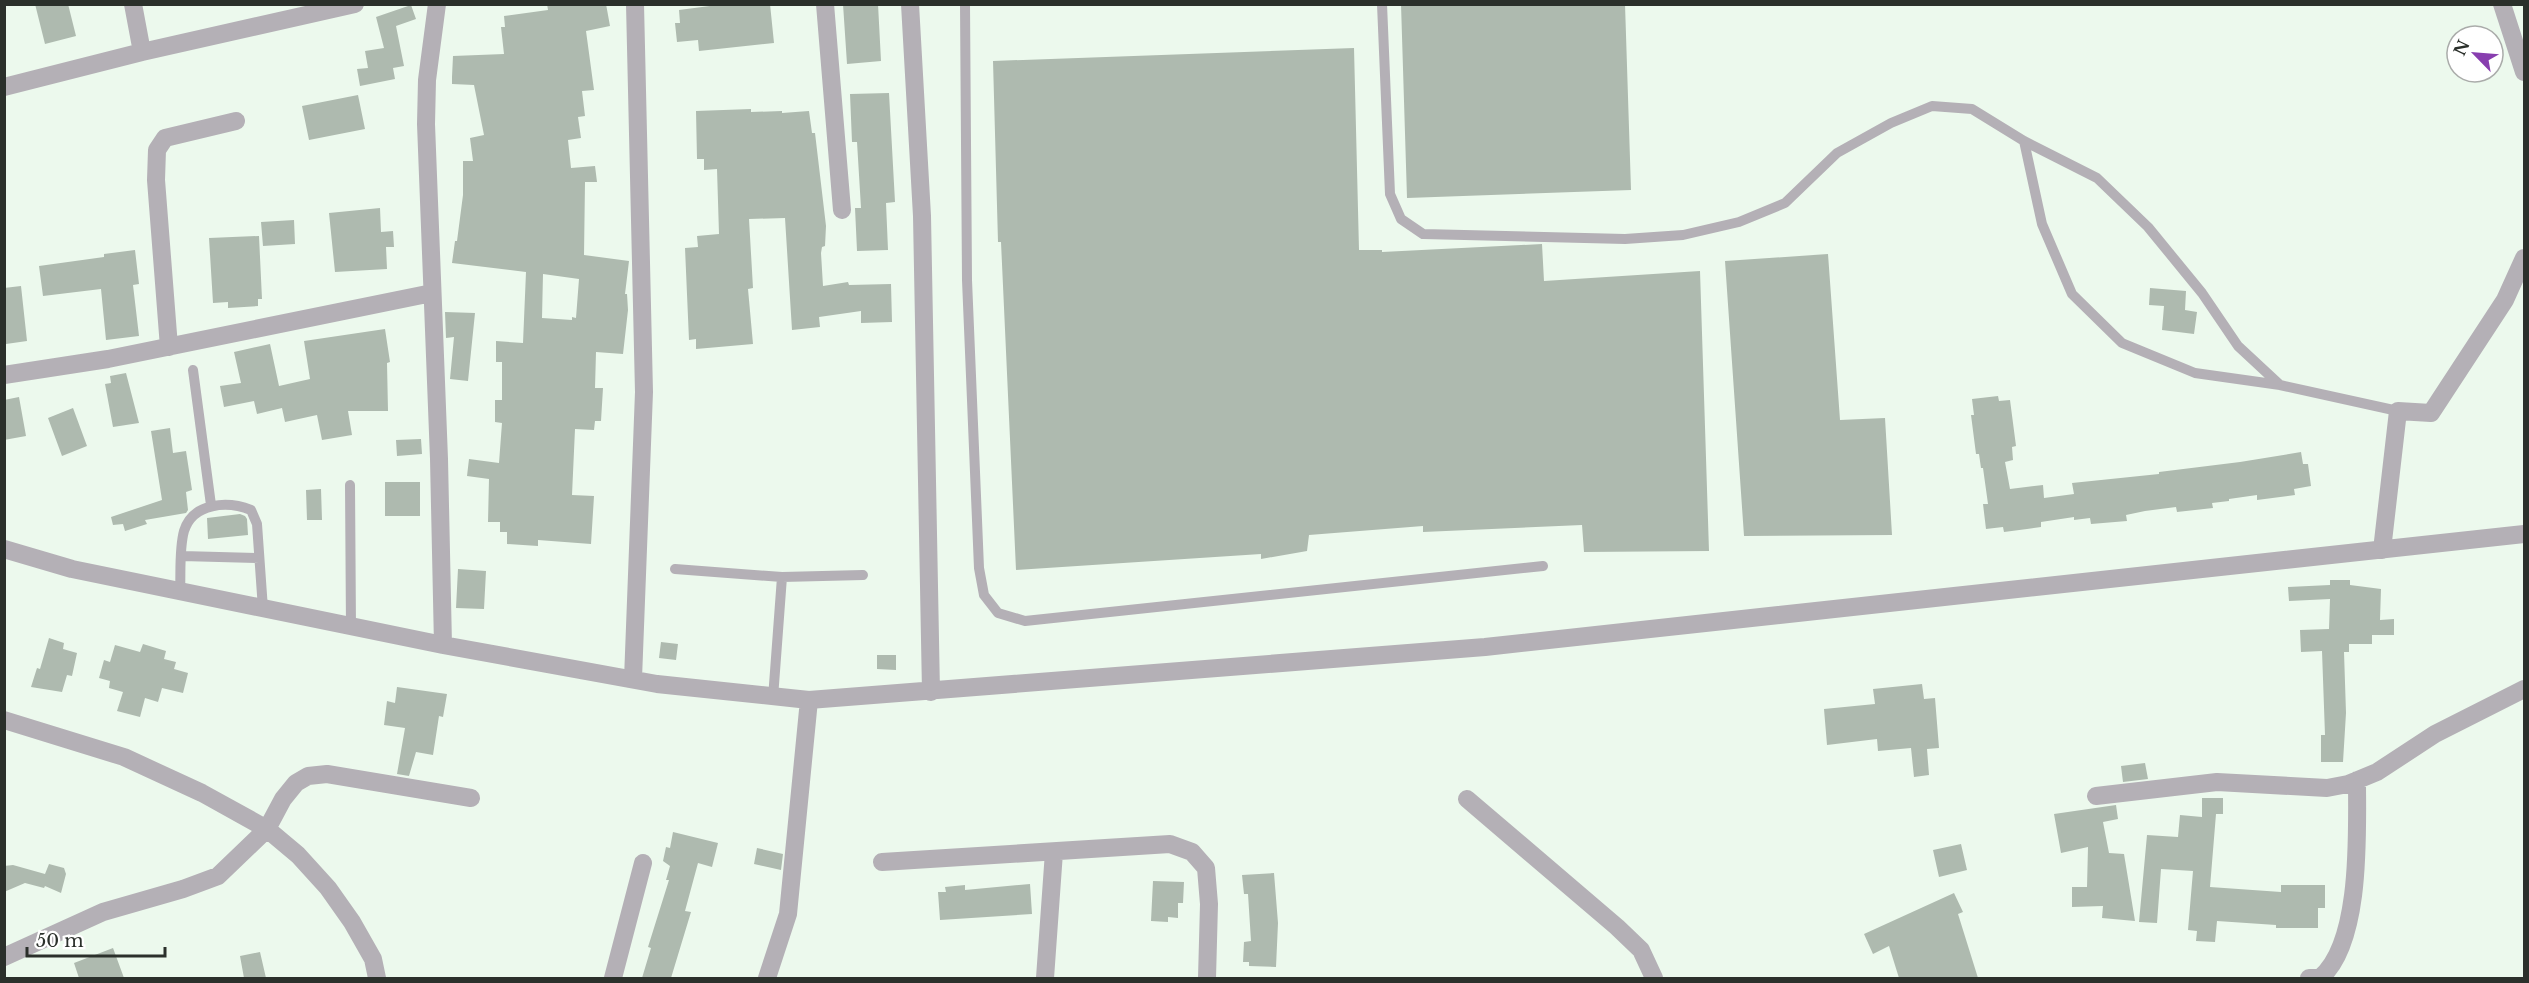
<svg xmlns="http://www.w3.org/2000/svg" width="2529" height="983" viewBox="0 0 2529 983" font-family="'Libre Baskerville',serif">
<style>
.building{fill:#aebaaf;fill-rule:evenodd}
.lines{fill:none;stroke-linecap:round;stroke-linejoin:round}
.lane{stroke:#b4b0b6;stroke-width:10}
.street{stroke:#b4b0b6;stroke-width:18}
</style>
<rect width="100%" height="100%" fill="#ecf9ed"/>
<!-- building -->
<path class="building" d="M35,4H68L76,36L45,44Z
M547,4H606L610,26L586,31L594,90L582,91L585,116L578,117L581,138L568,140L571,168L595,166L597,182H585L584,255L629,261L625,294H627L628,310L623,354L596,352L595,388H603L601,421H595L594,430L575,429L572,495L594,496L591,544L538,540V546L507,544V532H500V522H488L489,479L467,476L469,459L499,463L502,423L495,422V400H502V362H496V341L523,343L526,272L452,263L455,241H457L463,195V161H473L470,138L484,135L474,85L452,84V77L453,56L504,54L501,27H505L504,16L548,10ZM543,274L579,279L576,318L572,317V320L542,318Z
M725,4H770L774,43L699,51L698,40L677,42L675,23H680L679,10Z
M843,4H878L881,61L847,64Z
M1401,4H1625L1631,190L1407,198Z
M411,5L416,19L396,26L404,66L393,68L395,79L360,86L357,69L368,68L365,51L384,48L376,17Z
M1354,48L1359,250H1382V252L1542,244L1544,281L1700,271L1709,551L1584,552L1582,525L1423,532V526L1309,535L1307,551L1261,559V554L1016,570L1001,242H998L993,61Z
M889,93L895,202L886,203L888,250L857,251L855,208H861L857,142H852L850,94Z
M358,95L365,129L309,140L302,106Z
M751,109V112L782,111V113L809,111L812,133H815L826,226L825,246L822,247L821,253L823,286L848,282L849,285L891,284L892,322L861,323V311L819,317L820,327L792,330L785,218L749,219L753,288L748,289L753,344L696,349V339L689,340L685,248L698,247L697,236L719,234L717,169L704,170V159H697L696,111Z
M380,208L381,232L393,231L394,247H386L387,269L335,272L329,213Z
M294,220L295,244L263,246L261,222Z
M259,236L262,299H258V306L228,308V302L213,303L209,238Z
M135,250L139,284L133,285L139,336L106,340L101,289L43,296L39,266L104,257V254Z
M1828,254L1840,420L1885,418L1892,535L1744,536L1725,261Z
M21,286L27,341L6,344L4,288Z
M2150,288L2186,291L2185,310L2197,312L2194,334L2162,330L2164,306L2149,305Z
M445,312L475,313L468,381L450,379L454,337L446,338Z
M385,329L390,362L387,363L388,411H348L352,435L322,440L317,415L285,422L282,408L257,414L254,401L224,407L220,386L241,383L234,352L270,344L279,386L310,379L304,341Z
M126,373L139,423L113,427L105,384L111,383L110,376Z
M1998,396L1999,401L2010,400L2016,446L2012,447L2013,460L2005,462L2010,489L2043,485L2044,498L2074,494L2072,483L2159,474V472L2240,462L2301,452L2303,464H2308L2311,486L2294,489L2295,495L2257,500V495L2229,499V501L2212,503L2213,508L2177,512L2176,507L2145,511L2126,515L2127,521L2091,524L2090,518L2074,520V517L2041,522V527L2027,529L2004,532L2003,527L1986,529L1983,504H1988L1983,468H1981L1979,454H1976L1971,415H1974L1972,399Z
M19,397L26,436L4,440V400Z
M73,408L87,446L62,456L48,418Z
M170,428L173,453L186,451L192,490L186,492L188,510L186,513L145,520L147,524L125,531L123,524L113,525L111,517L162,500L151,431Z
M421,439L422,454L397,456L396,440Z
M385,482H420V516H385Z
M321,489L322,520H307L306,490Z
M240,514L245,516L247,519L248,535L208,539L207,518Z
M458,569L486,571L484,609L456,608Z
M2330,580H2350V585L2381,589L2380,620L2394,619V635H2372V644H2349V652H2344L2346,713L2343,762H2321V735H2325L2322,651L2301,652L2300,630L2329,629L2330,599L2289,601L2288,587L2330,585Z
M49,638L64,643L63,649L77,653L72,676L67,675L62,692L31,687L37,668L40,669Z
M661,642L678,644L676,660L659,658Z
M143,644L166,651L164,659L176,662L174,669L188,673L183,693L162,688L158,702L145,698L140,717L117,711L123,692L109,688L110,681L99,678L104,660L110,662L115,645L140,652Z
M877,655H896V670L877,669Z
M1922,684L1924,699L1935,698L1939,748L1927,749L1929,775L1914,777L1911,748L1878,751L1877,739L1827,745L1824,709L1875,704L1873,689Z
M397,687L447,694L443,717L439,716L433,755L416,752L409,776L397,774L405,728L384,725L387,701L395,703Z
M2145,763L2148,779L2123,782L2121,766Z
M2202,798H2223V814H2216L2210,887L2281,892V885H2325V908H2318V928H2276V925L2217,921L2215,942L2196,941L2197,931L2188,930L2193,871L2161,869L2157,923L2139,922L2147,835L2178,837L2180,815L2202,817Z
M2116,805L2118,819L2103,822L2109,853L2124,854L2135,921L2102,918L2103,906L2072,907V887H2087L2088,847L2061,853L2054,814Z
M673,832L718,843L712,867L698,863L685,911L691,912L671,978H642L651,948L648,947L669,880H666L670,866L663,861L666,847L670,848Z
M1961,844L1967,870L1939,877L1933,850Z
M757,848L783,854L781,870L754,864Z
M49,864L64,868L66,874L61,893L45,886L44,888L25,883L4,892V866L13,865L45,874Z
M1274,873L1278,923L1276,967L1249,966V962H1243L1244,942L1251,941L1248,894H1244L1242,875Z
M1153,881L1184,882L1183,903H1178V918L1168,917V922L1151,921Z
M1030,884L1032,914L940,920L938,892H946L945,887L965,885V890Z
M1954,893L1963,912L1958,914L1978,978H1899L1889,946L1873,954L1864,934Z
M113,948L124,978H79L74,963Z
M260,952L266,978H244L240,956Z"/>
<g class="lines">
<!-- lane -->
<path class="lane" d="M965,4L967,280L979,568L984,595L998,613L1025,621L1543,566
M1382,4L1390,194L1401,219L1423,234L1625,239L1683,235L1739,222L1785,203L1837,153L1891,123L1932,106L1972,109L2024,141L2097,178L2148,227L2202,293L2238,346L2280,385
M2024,141L2042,224L2072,294L2122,343L2195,373L2280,385L2398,411
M193,370L211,505
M350,485L351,628
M182,556L259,558
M675,569L782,577L863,575
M180,592C181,573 179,549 184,531C193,502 228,501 251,510L257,524L263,609
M773,698L782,577"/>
<!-- street -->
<path class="street" d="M133,4L142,52
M437,4L427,80L426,124L439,459L443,645
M825,4L842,210
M910,4L922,216L931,692
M2502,4L2524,72
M4,87L142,52L355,4
M169,347L156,180L157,150L165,138L236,121
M4,375L108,359L432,293
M4,549L72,569L443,645L657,684L809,700L1485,647L2524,534
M2382,550L2398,411L2431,413L2505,300L2524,258
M633,679L644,392L635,4
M4,720L124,757L202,793L267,829L298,855L328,888L352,922L373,959L377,978
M2096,796L2217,782L2327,788L2348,784L2377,772L2435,734L2524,689
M1467,799L1617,927L1641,950L1654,978
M882,862L1170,844L1192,852L1206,868L1209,904L1207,978
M4,957L103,912L183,889L218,876L267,829L283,799L296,783L308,776L327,774L471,798
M613,978L643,863
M767,978L788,914L809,700
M1045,978L1054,852
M2309,978H2320C2362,943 2357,831 2357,780"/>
</g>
<!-- border -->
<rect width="2529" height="983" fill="none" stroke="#2b302b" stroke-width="12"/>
<!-- north arrow -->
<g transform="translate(2475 54) rotate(295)"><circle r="28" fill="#ffffff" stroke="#aaacaa" stroke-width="1.5"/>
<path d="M0-4.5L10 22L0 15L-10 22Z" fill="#883eaf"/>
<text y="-9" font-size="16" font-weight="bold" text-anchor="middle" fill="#2b302b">N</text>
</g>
<!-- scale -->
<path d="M27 947v9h138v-9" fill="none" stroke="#2b302b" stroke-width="3"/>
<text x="36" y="947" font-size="18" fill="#2b302b" stroke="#ffffff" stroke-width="4.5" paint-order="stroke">50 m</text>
</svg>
